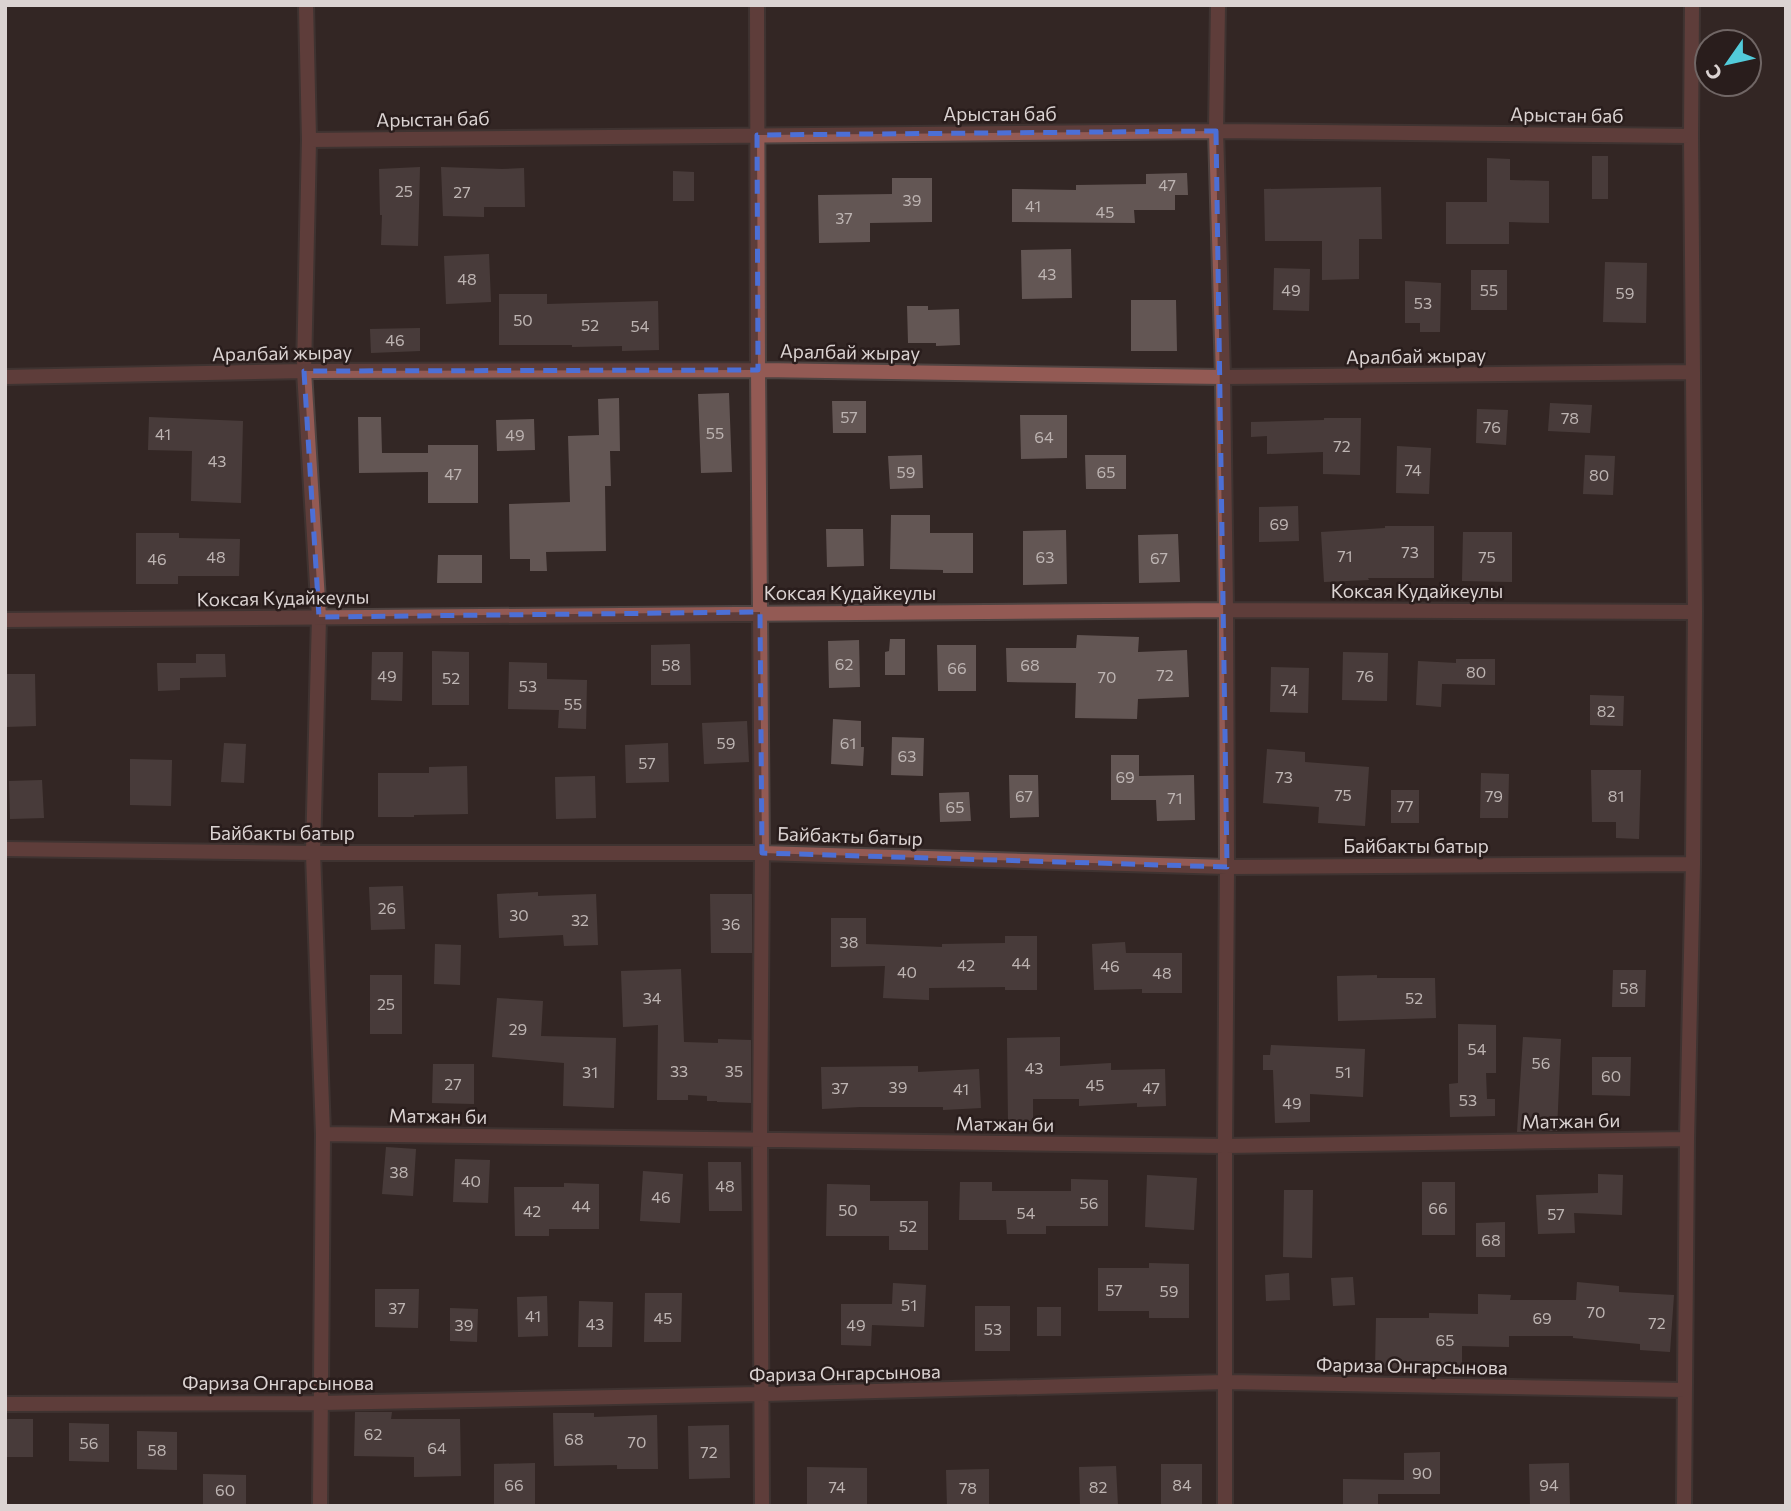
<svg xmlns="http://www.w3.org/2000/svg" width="1791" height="1511" viewBox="0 0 1791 1511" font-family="Commissioner,sans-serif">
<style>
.building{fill:#635654}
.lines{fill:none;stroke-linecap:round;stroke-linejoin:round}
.street-casing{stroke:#4e4341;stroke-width:18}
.street{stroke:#935a54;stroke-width:14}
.marked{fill:none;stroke:#4c6fd6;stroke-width:5;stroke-dasharray:14 9;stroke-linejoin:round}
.labels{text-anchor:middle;stroke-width:5;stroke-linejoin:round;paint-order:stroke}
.number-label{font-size:16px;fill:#bdb4b2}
.street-label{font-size:19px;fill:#dbd3d2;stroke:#291d1c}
</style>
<rect width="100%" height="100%" fill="#332725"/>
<!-- building -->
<path class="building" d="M1592,156H1608V199H1592Z
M1487,158L1510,159V180L1549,181V223L1509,222V244H1446V202H1487Z
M420,167L418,246L381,245L382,215H380L379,169Z
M441,167L502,169L524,168L525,207H484V217L443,216Z
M673,171L694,172V201H673Z
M1187,173L1188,195H1175V210H1134L1135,223L1012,222V189L1076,190V185L1146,184V174Z
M892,178H932V222L870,223V242L819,243L818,195L892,194Z
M1381,187L1382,239H1359V279L1322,280V241H1265L1264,189Z
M1071,249L1072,298L1022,299L1021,250Z
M489,254L491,302L446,304L444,256Z
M1605,262L1647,263L1646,323L1603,322Z
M1274,268L1310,269L1309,311L1273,310Z
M1471,270H1507V310H1471Z
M1405,281L1441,283L1440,332H1420V323H1405Z
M499,294H547V304L658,301L659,350L622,351V346L572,347V345H499Z
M1131,300H1176L1177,351H1131Z
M907,306H928V310L959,309L960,345L936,346V343H908Z
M420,328V351L371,353L370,329Z
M729,393L732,472L701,473L698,394Z
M619,398L620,451H610L611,486H605L606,551L546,552L547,571H530V559H510L509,504L570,502L568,436L599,435L598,399Z
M832,401H866V433H833Z
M1550,403L1592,405L1590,433L1548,431Z
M1477,409L1508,410L1506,445L1476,443Z
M1020,415H1067V458L1021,459Z
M149,417L243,421L241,503L191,501L192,451L148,450Z
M358,417H381L382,453H428V445H478V503H428V472L359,473Z
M1324,418H1361L1360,475L1323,474V452L1267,454V436L1251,437V422L1324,420Z
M534,419L535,450L497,451L496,420Z
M1397,446L1431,448L1429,494L1396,493Z
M922,455L923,488L890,489L888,456Z
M1085,455H1126V489H1086Z
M1585,455L1615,456L1613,495L1583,494Z
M1298,506L1299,541L1259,542V507Z
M891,515H930V533H973V573H943V570L890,569Z
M1385,526H1434V578H1368L1369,580L1324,582L1321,532L1385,528Z
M826,529H863L864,566L827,567Z
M1066,530L1067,584L1023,585V531Z
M1463,532H1512V582L1462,581Z
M136,533H179V538L240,539L239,576H178V584H136Z
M1178,534L1180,582L1139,583L1138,535Z
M438,555H482V583H437Z
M1077,635L1139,637L1138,652L1187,650L1189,697L1138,699L1137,719L1075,718L1076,683L1007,682L1006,648H1076Z
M890,639H905V675H885V652L889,651Z
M859,640L860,687L829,688L828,641Z
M690,644L691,685H651V645Z
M937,645H976V691H938Z
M432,651L469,652V705H432Z
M372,652H403L402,701L371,700Z
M1343,652L1388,653L1387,701L1342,700Z
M196,654H225L226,677L180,678V690L158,691L157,663H196Z
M1456,659H1495V685L1442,684L1441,707L1416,705L1418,661L1456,663Z
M509,662L547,663V679L587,680L586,729L558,728L559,710L508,709Z
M1271,667L1309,668L1308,713L1270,712Z
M5,674H35L36,726L5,727Z
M1590,695L1624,696L1623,726L1590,725Z
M833,719L861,721V747H864L863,766L831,764Z
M747,721L749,762L704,764L702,723Z
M892,737L924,738L923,776L891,775Z
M224,743L246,744L244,783L221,782Z
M668,743L669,782L626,783L625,745Z
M1267,749L1305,752V762L1369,767L1365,826L1318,823L1319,807L1263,803Z
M1111,755H1139V776L1194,775L1195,820L1157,821L1156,800H1111Z
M130,759L172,760L171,806L130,805Z
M467,766L468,814L414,815V817H378V773H429V767Z
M1591,770H1641L1639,839L1616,838V822H1592Z
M1481,773L1509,774L1508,818H1480Z
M1009,775H1038L1039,817L1010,818Z
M595,776L596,818L556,819L555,777Z
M42,780L44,818L10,819L9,781Z
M1391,790H1419V823H1391Z
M969,792L971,821L940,822L939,793Z
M403,886L405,929L371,930L369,887Z
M538,892V896L596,894L598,945L564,946L563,935L499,938L497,894Z
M710,894H752V953H711Z
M831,918H866V944L942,947V944L1005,943V936H1037V990H1005V987L929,988V1000L883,998L885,966L831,967Z
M1125,942L1126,953H1182V993H1142V989L1094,990L1092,944Z
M435,944L461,945L460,985L434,984Z
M681,969L684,1042L718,1043V1039L751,1040V1103L717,1102V1101H707V1096L688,1095V1100H657L658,1025L623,1027L621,971Z
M1613,970H1646L1645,1007H1612Z
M370,975H402V1034H370Z
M1377,975V978H1435L1436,1018L1338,1021L1337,976Z
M497,998L543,1001L541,1036L616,1038L614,1108L563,1106L564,1063L492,1057Z
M1458,1024L1496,1025V1073H1486L1487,1099H1495V1116L1450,1117L1449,1084L1458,1083Z
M1060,1037V1066L1111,1063V1070L1165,1069L1166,1106L1137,1107V1103L1079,1106V1099H1033V1121H1008L1007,1038Z
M1523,1037L1561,1039L1557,1131L1517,1132Z
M1271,1045L1365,1049L1363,1097L1310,1094V1122L1275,1123L1273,1070H1263V1055H1270Z
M1592,1057H1631L1630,1096L1592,1095Z
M433,1064H474V1104L432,1103Z
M918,1066V1072L979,1069L981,1108L943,1110V1107H860L822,1109L821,1067Z
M386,1147L416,1149L413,1196L382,1194Z
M455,1159L490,1160L488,1203L453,1202Z
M708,1162H741L742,1211H709Z
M643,1171L683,1174L680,1223L640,1221Z
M1598,1174L1623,1175L1622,1215L1574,1213L1575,1233L1538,1234L1536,1195L1598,1193Z
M1147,1175L1197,1178L1194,1230L1145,1227Z
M1071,1179L1108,1180V1226H1046V1234H1007L1006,1220H959L960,1182H992V1191H1071Z
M1422,1182H1455V1235H1422Z
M564,1183L599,1184V1229H549V1236H515L514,1187H564Z
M827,1184L870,1185V1201H928V1250H889V1236H826Z
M1284,1190H1313L1312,1258L1283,1257Z
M1505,1222V1257H1476V1223Z
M1149,1263L1189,1264V1318H1149V1311H1098V1268H1149Z
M1289,1273L1290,1300L1266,1301L1265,1275Z
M1353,1277L1355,1305L1333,1306L1331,1278Z
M1577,1282L1619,1286V1292L1674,1295L1670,1352L1640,1350V1344L1573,1338V1336H1509V1347L1462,1346V1366H1408V1371L1375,1370L1376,1318H1429V1313L1478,1314V1294L1511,1295L1510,1300H1576Z
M893,1283L926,1285L924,1327L872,1325L871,1346L841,1345V1304H892Z
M375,1289H419L418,1328L375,1327Z
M645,1293H682L681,1342H644Z
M547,1296L548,1336L518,1337L517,1297Z
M579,1301L613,1302L612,1347H578Z
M975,1306H1010V1351H975Z
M1037,1307H1061V1336H1037Z
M450,1308L478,1309L477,1342L450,1341Z
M355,1412H392L391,1419H460L461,1476L414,1477V1457L354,1456Z
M553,1413H594V1417L657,1415L658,1469H617V1465L554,1466Z
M5,1419H33V1457H5Z
M69,1423L109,1424V1462L69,1461Z
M729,1425L730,1478L689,1479L688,1426Z
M137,1431L177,1432V1470L137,1469Z
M1440,1452V1494H1378V1506H1343V1479L1404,1480V1453Z
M535,1463V1506H494V1464Z
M1569,1463L1570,1506H1530L1529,1464Z
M1161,1464H1202V1506H1161Z
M1116,1466L1118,1506H1080L1079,1467Z
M807,1467L867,1468V1506H807Z
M989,1469V1506H947L946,1470Z
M203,1474L246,1475V1506H203Z"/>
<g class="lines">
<defs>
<path id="street" d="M306,5L309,140L304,371L319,617L313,853L323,1134L320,1506
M757,5L758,370L762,853L760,1139L762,1506
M1218,5L1216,131L1223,377L1226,610L1227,867L1225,1146V1506
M309,140L1216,131L1691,136
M5,377L304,371L758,370L1223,377L1693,372
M5,620L1226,610L1695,612
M5,849L313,853H762L1227,867L1693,864
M323,1134L1225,1146L1687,1139
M5,1404L321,1403L761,1394L1226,1382L1685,1390
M1684,1506L1687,1139L1693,864L1695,612L1691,136L1692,5"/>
</defs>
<!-- street casing -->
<use href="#street" class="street-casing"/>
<!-- street -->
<use href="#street" class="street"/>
</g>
<!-- marked area -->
<path d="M0 0H1791V1511H0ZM1216,131L1227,867L762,853L760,612L319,617L304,371L758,370L757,135Z" fill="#332725" fill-opacity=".55" fill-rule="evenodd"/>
<path class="marked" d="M1216,131L1227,867L762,853L760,612L319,617L304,371L758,370L757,135Z"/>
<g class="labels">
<!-- number labels -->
<g class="number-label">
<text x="1167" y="191">47</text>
<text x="404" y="197">25</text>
<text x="462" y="198">27</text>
<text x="912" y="206">39</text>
<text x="1033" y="212">41</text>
<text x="1105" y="218">45</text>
<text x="844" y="224">37</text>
<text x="1047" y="280">43</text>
<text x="467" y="285">48</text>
<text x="1291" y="296">49</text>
<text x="1489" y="296">55</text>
<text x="1625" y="299">59</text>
<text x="1423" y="309">53</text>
<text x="523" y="326">50</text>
<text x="590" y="331">52</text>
<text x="640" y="332">54</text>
<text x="395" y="346">46</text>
<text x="849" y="423">57</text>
<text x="1570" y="424">78</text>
<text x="1492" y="433">76</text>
<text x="715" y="439">55</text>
<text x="163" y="440">41</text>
<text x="515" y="441">49</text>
<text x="1044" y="443">64</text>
<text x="1342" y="452">72</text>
<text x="217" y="467">43</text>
<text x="1413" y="476">74</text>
<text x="906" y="478">59</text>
<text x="1106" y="478">65</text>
<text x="453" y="480">47</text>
<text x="1599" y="481">80</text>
<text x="1279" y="530">69</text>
<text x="1410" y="558">73</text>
<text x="1345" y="562">71</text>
<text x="216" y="563">48</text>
<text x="1045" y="563">63</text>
<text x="1487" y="563">75</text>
<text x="1159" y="564">67</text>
<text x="157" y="565">46</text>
<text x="844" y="670">62</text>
<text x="671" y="671">58</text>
<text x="1030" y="671">68</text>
<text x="957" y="674">66</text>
<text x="1476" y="678">80</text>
<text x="1165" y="681">72</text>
<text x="387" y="682">49</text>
<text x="1365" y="682">76</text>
<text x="1107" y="683">70</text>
<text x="451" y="684">52</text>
<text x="528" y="692">53</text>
<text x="1289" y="696">74</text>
<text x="573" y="710">55</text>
<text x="1606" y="717">82</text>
<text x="726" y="749">59</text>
<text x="848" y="749">61</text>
<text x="907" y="762">63</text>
<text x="647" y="769">57</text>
<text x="1125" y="783">69</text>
<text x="1284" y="783">73</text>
<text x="1343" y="801">75</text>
<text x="1024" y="802">67</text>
<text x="1494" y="802">79</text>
<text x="1616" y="802">81</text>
<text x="1175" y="804">71</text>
<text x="1405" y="812">77</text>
<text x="955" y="813">65</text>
<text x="387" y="914">26</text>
<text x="519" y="921">30</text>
<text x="580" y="926">32</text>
<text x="731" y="930">36</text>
<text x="849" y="948">38</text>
<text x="1021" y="969">44</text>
<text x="966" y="971">42</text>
<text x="1110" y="972">46</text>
<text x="907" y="978">40</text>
<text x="1162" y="979">48</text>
<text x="1629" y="994">58</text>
<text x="652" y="1004">34</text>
<text x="1414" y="1004">52</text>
<text x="386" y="1010">25</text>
<text x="518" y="1035">29</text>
<text x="1477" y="1055">54</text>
<text x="1541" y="1069">56</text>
<text x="1034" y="1074">43</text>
<text x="679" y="1077">33</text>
<text x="734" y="1077">35</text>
<text x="590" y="1078">31</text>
<text x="1343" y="1078">51</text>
<text x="1611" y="1082">60</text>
<text x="453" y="1090">27</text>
<text x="1095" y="1091">45</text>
<text x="898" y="1093">39</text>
<text x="840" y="1094">37</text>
<text x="1151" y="1094">47</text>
<text x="961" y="1095">41</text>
<text x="1468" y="1106">53</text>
<text x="1292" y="1109">49</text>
<text x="399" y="1178">38</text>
<text x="471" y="1187">40</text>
<text x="725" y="1192">48</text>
<text x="661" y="1203">46</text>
<text x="1089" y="1209">56</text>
<text x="581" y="1212">44</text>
<text x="1438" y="1214">66</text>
<text x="848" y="1216">50</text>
<text x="532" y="1217">42</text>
<text x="1026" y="1219">54</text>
<text x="1556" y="1220">57</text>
<text x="908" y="1232">52</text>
<text x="1491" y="1246">68</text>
<text x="1114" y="1296">57</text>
<text x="1169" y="1297">59</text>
<text x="909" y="1311">51</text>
<text x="397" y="1314">37</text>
<text x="1596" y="1318">70</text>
<text x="533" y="1322">41</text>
<text x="663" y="1324">45</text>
<text x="1542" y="1324">69</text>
<text x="1657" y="1329">72</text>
<text x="595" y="1330">43</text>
<text x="464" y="1331">39</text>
<text x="856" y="1331">49</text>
<text x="993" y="1335">53</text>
<text x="1445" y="1346">65</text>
<text x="373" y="1440">62</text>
<text x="574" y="1445">68</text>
<text x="637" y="1448">70</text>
<text x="89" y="1449">56</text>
<text x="437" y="1454">64</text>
<text x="157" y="1456">58</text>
<text x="709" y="1458">72</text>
<text x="1422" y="1479">90</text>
<text x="514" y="1491">66</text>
<text x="1182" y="1491">84</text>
<text x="1549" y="1491">94</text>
<text x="837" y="1493">74</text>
<text x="1098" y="1493">82</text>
<text x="968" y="1494">78</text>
<text x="225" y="1496">60</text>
</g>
<!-- street labels -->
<g class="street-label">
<text x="1000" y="121">Арыстан баб</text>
<text transform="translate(1567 115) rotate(1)" y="7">Арыстан баб</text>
<text transform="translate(433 119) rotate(-1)" y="7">Арыстан баб</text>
<text transform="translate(850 352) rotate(1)" y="7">Аралбай жырау</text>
<text transform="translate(282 353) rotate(-1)" y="7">Аралбай жырау</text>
<text transform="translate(1416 356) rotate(-1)" y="7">Аралбай жырау</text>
<text x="1417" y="598">Коксая Кудайкеулы</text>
<text x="850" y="600">Коксая Кудайкеулы</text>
<text transform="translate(283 598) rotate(-1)" y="7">Коксая Кудайкеулы</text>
<text x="282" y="840">Байбакты батыр</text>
<text transform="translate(850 836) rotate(2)" y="7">Байбакты батыр</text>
<text x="1416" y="853">Байбакты батыр</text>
<text transform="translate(438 1116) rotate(1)" y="7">Матжан би</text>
<text transform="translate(1571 1121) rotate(-1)" y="7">Матжан би</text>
<text transform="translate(1005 1124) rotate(1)" y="7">Матжан би</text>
<text transform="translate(1412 1366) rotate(1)" y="7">Фариза Онгарсынова</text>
<text transform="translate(845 1373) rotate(-1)" y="7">Фариза Онгарсынова</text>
<text x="278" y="1390">Фариза Онгарсынова</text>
</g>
</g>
<!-- border -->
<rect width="1791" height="1511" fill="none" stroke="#dbd3d2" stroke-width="14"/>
<!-- north arrow -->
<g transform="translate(1728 63) rotate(236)"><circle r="33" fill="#291d1c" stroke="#706665" stroke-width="2"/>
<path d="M0-5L12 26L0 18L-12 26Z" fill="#52cbda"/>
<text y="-10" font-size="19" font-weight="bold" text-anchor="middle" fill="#dbd3d2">С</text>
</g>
</svg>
